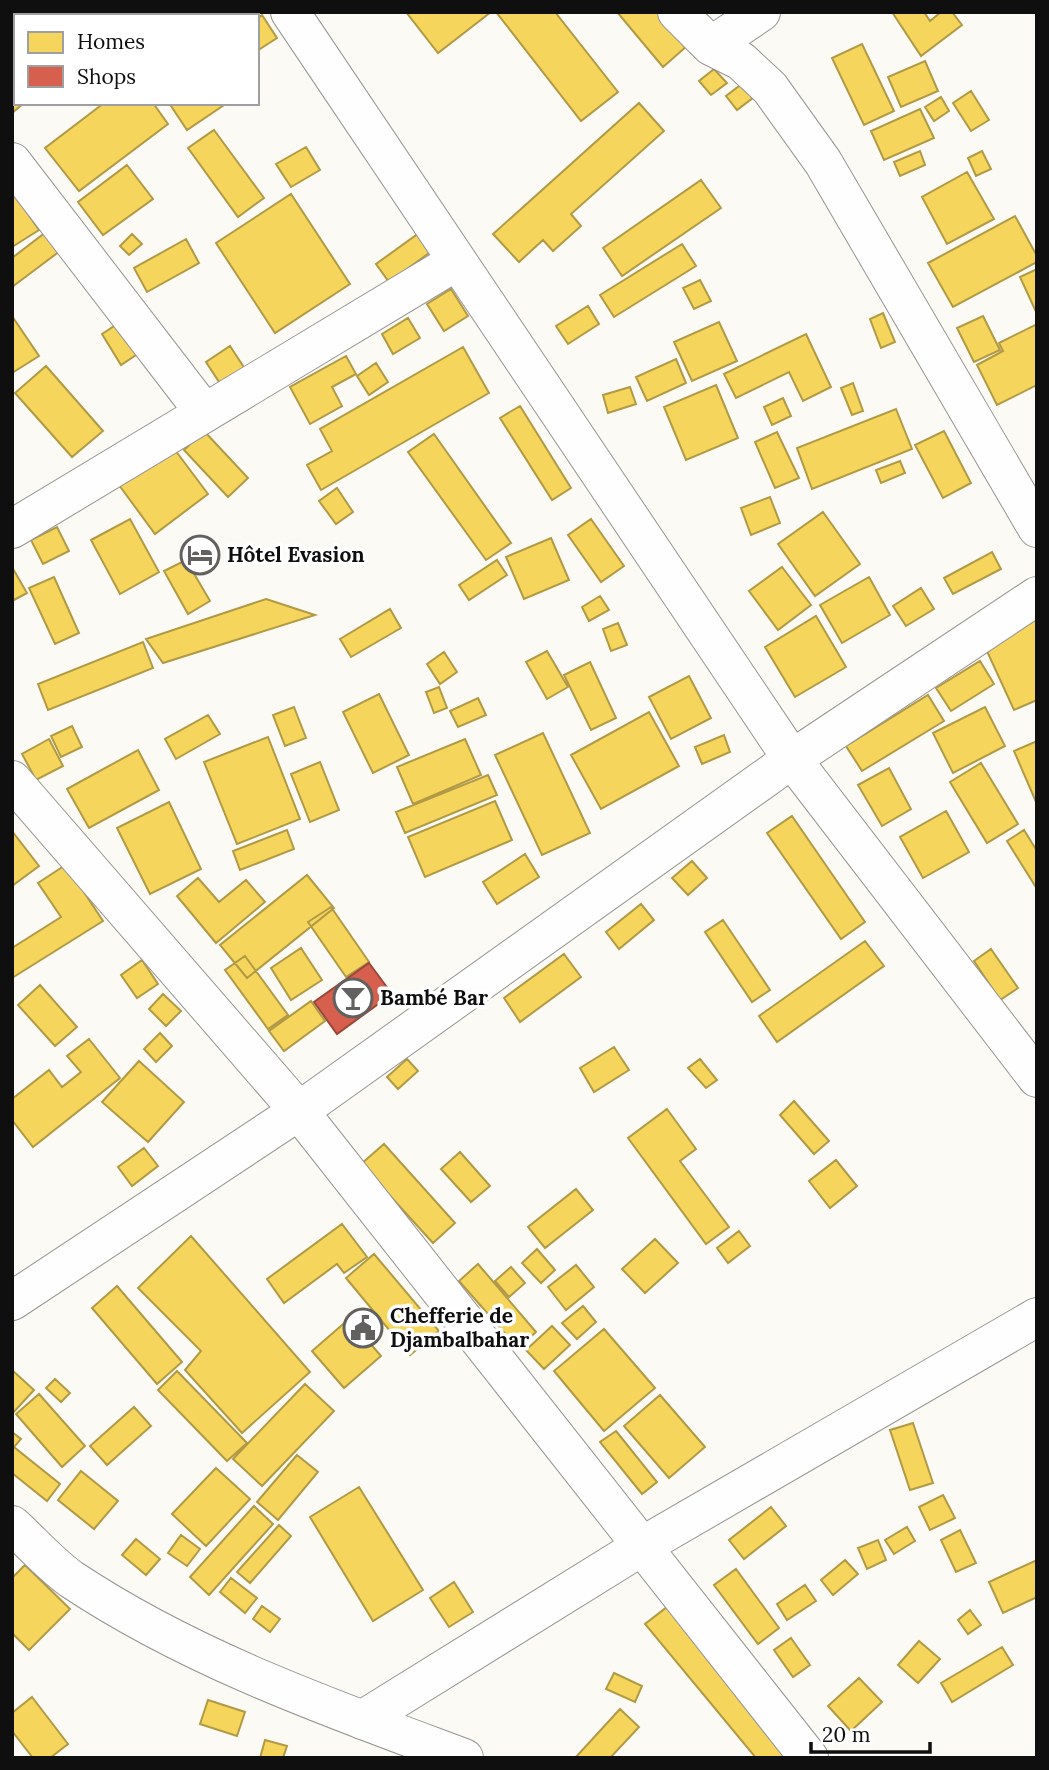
<svg xmlns="http://www.w3.org/2000/svg" width="1049" height="1770" viewBox="0 0 1049 1770" font-family="Lora,serif">
<style>
.homes{fill:#f6d55c;stroke:#b19a45;stroke-width:2}
.shops{fill:#d6604d;stroke:#9a483a;stroke-width:2}
.lines{fill:none;stroke-linecap:round;stroke-linejoin:round}
.minor-casing{stroke:#959593;stroke-width:40}
.minor{stroke:#fefefe;stroke-width:38}
.labels{text-anchor:middle;stroke-width:7;stroke-linejoin:round;paint-order:stroke}
.poi-label{font-size:21px;font-weight:bold;fill:#0f0f0f;stroke:#fff;text-anchor:start}
</style>
<rect width="100%" height="100%" fill="#fbfaf5"/>
<!-- homes -->
<path class="homes" d="M406,12H491L438,53Z
M496,12H555L618,92L581,121Z
M617,12H659L687,46L663,67Z
M892,12H924L930,21L941,12H952L962,25L921,56Z
M262,15L277,38L257,51V19Z
M862,44L894,111L864,125L832,58Z
M925,61L938,91L901,107L888,77Z
M714,69L727,83L711,95L699,81Z
M16,76V103H24L12,113V79Z
M747,80L758,94L737,110L726,96Z
M971,91L989,120L971,131L953,103Z
M941,97L949,111L934,121L925,107Z
M104,103H153L168,124L79,191L45,148Z
M169,103H227L187,130Z
M639,103L664,131L571,214L581,226L553,251L543,240L519,262L493,234Z
M920,109L934,138L884,160L871,131Z
M214,130L264,198L238,217L188,148Z
M306,147L320,170L291,187L276,164Z
M920,151L925,165L900,176L894,162Z
M982,151L991,169L976,176L968,158Z
M127,165L153,199L103,235L78,202Z
M967,172L994,219L947,244L922,197Z
M701,180L721,208L622,276L603,248Z
M12,191L39,230L12,247Z
M291,194L350,284L275,333L216,243Z
M1015,216L1037,256V262L953,307L928,263Z
M50,229L64,248L12,287V258Z
M419,233L432,251L389,282L376,264Z
M132,234L142,244L129,255L120,246Z
M186,239L199,263L147,292L134,268Z
M682,244L696,266L614,317L600,295Z
M1037,269V314L1020,277Z
M700,280L711,301L694,309L683,288Z
M451,289L468,316L444,331L427,304Z
M588,306L599,324L568,344L556,326Z
M883,313L895,342L881,348L870,319Z
M12,316L39,356L12,373Z
M983,316L1000,350L974,362L957,328Z
M408,318L420,338L393,354L382,334Z
M125,319L145,349L121,365L102,334Z
M719,322L737,361L692,381L674,342Z
M1037,324V385L997,405L977,365L1003,351L999,343Z
M806,334L831,387L803,401L789,372L736,398L724,374Z
M230,346L247,372L223,388L206,362Z
M463,347L489,393L321,490L307,465L332,451L320,429Z
M346,356L356,374L332,387L342,406L310,424L290,387Z
M676,359L686,383L647,401L636,377Z
M376,363L388,382L369,395L357,376Z
M46,366L103,431L72,457L15,393Z
M853,383L863,411L852,415L841,388Z
M716,385L738,438L686,460L664,407Z
M630,387L636,404L608,413L603,395Z
M783,398L791,416L772,425L764,407Z
M520,406L571,488L552,500L500,418Z
M896,409L912,449L812,489L797,448Z
M204,431L248,478L228,497L184,450Z
M944,431L971,483L943,498L915,445Z
M777,432L799,478L775,488L755,442Z
M434,434L511,543L486,560L408,452Z
M169,442L208,494L155,534L116,481Z
M900,461L905,473L881,483L876,470Z
M337,488L353,512L336,524L319,501Z
M770,497L780,523L751,535L741,508Z
M823,512L860,564L815,596L778,544Z
M130,519L159,572L120,594L91,540Z
M591,519L624,566L601,582L568,535Z
M57,527L69,551L43,564L31,540Z
M551,538L569,580L524,599L506,557Z
M992,552L1001,569L953,594L944,578Z
M186,560L210,601L188,614L164,571Z
M497,560L507,575L469,600L459,585Z
M12,567L27,593L12,601Z
M782,567L811,605L778,630L749,591Z
M54,577L79,633L55,644L29,588Z
M869,577L890,615L842,643L820,605Z
M921,588L934,609L906,626L893,606Z
M600,596L609,610L589,621L582,607Z
M266,599L315,615L163,663L146,639Z
M390,609L401,628L351,657L340,639Z
M1037,610V700L1014,710L980,636Z
M816,616L846,667L795,697L765,647Z
M618,623L627,645L611,651L603,629Z
M143,642L153,668L48,710L38,684Z
M547,651L568,687L547,699L526,662Z
M444,652L457,672L440,684L427,664Z
M980,661L994,684L951,711L936,688Z
M590,662L616,718L591,730L564,675Z
M689,676L711,718L671,739L649,697Z
M439,687L447,708L434,713L426,692Z
M379,694L409,755L373,773L343,712Z
M928,695L944,721L862,771L846,746Z
M478,698L486,715L458,727L450,711Z
M294,707L306,738L285,746L273,715Z
M985,707L1005,746L953,773L933,733Z
M649,712L679,766L601,809L571,755Z
M208,715L220,734L176,759L165,739Z
M72,726L82,747L61,757L51,736Z
M543,733L590,833L542,855L495,755Z
M724,735L730,752L702,764L695,747Z
M268,737L300,819L237,844L204,762Z
M49,739L63,766L36,780L22,754Z
M465,739L481,775L413,804L397,767Z
M1037,741V802H1036L1014,751Z
M138,750L159,790L89,828L67,789Z
M320,762L339,810L310,822L291,774Z
M981,763L1018,824L987,843L950,782Z
M889,768L911,809L882,826L858,785Z
M488,775L497,795L405,833L396,812Z
M495,801L512,840L425,877L408,837Z
M169,802L201,869L150,894L117,828Z
M946,811L969,852L923,878L900,837Z
M792,816L865,922L841,939L767,833Z
M287,830L294,849L240,870L233,851Z
M1024,830L1037,851V889L1007,841Z
M12,831L39,866L12,886Z
M525,854L539,877L497,904L483,882Z
M73,860L80,886L103,921L12,978V948L61,917L38,883Z
M692,861L707,878L688,895L672,878Z
M307,875L334,908L247,978L220,945Z
M198,878L219,902L246,880L265,902L216,943L177,896Z
M641,904L654,920L619,949L606,932Z
M331,907L369,962L346,977L308,922Z
M723,920L770,990L752,1002L705,932Z
M865,941L884,966L777,1042L759,1016Z
M301,948L322,980L291,1000L271,968Z
M991,949L1018,988L1000,1000L974,961Z
M564,954L581,977L520,1022L504,998Z
M245,956L288,1015L268,1029L225,970Z
M142,960L158,984L137,998L121,975Z
M40,985L77,1027L55,1046L18,1005Z
M163,994L181,1011L166,1026L149,1009Z
M311,1001L325,1021L284,1051L269,1031Z
M160,1033L172,1046L156,1062L144,1049Z
M89,1039L120,1078L33,1147L12,1120V1099L49,1070L62,1087L81,1072L67,1056Z
M614,1047L629,1070L594,1092L580,1068Z
M407,1059L418,1071L398,1089L387,1077Z
M700,1059L717,1080L706,1088L688,1068Z
M139,1061L184,1102L148,1142L102,1102Z
M794,1101L829,1141L814,1154L780,1115Z
M667,1109L696,1149L680,1161L729,1227L706,1244L628,1138Z
M384,1144L455,1223L433,1243L361,1164Z
M144,1148L158,1166L132,1186L118,1167Z
M460,1152L490,1186L471,1202L441,1169Z
M836,1160L857,1186L830,1208L809,1181Z
M576,1189L593,1210L545,1248L528,1227Z
M342,1224L367,1257L344,1273L337,1264L284,1303L267,1279Z
M739,1231L750,1246L728,1263L717,1248Z
M191,1236L310,1372L242,1433L185,1370L201,1351L138,1288Z
M655,1239L678,1263L645,1293L622,1269Z
M537,1249L555,1270L541,1283L522,1263Z
M374,1254L439,1331L410,1355L346,1278Z
M478,1264L536,1332L518,1348L459,1281Z
M576,1265L594,1287L566,1310L548,1287Z
M511,1267L525,1283L509,1297L495,1281Z
M117,1286L182,1362L157,1384L92,1308Z
M583,1306L596,1322L577,1339L562,1323Z
M349,1319L381,1356L344,1388L312,1351Z
M552,1326L570,1345L544,1369L526,1350Z
M604,1329L655,1388L604,1431L554,1371Z
M12,1370L34,1390L12,1414Z
M177,1371L247,1443L227,1461L158,1390Z
M55,1379L70,1393L61,1402L46,1388Z
M305,1384L334,1411L262,1486L233,1459Z
M39,1394L85,1446L62,1467L16,1414Z
M660,1395L705,1447L669,1478L624,1426Z
M134,1407L151,1426L107,1465L90,1446Z
M913,1423L933,1483L910,1490L890,1430Z
M616,1431L657,1482L642,1494L600,1442Z
M12,1432L21,1439L14,1447L60,1484L47,1501L12,1473Z
M297,1455L318,1472L278,1520L257,1502Z
M216,1468L250,1499L206,1546L172,1514Z
M81,1471L118,1501L94,1529L58,1500Z
M359,1487L423,1590L373,1621L310,1517Z
M943,1495L955,1518L930,1530L919,1507Z
M254,1506L273,1524L209,1595L190,1577Z
M771,1507L786,1526L744,1559L729,1540Z
M279,1525L291,1536L250,1583L237,1572Z
M907,1527L915,1541L894,1554L885,1540Z
M960,1530L976,1563L956,1572L941,1540Z
M181,1535L200,1549L187,1566L168,1553Z
M136,1539L160,1559L146,1575L122,1555Z
M878,1540L886,1560L867,1569L858,1548Z
M845,1560L858,1574L833,1595L821,1580Z
M1037,1560V1597L1003,1613L989,1582Z
M25,1565L70,1609L29,1650L12,1633V1578Z
M736,1569L779,1628L758,1644L714,1585Z
M231,1578L257,1598L245,1613L220,1592Z
M454,1582L473,1612L449,1627L430,1598Z
M805,1585L816,1601L787,1620L777,1604Z
M262,1606L280,1619L270,1632L253,1619Z
M667,1607L792,1758H756L645,1624Z
M970,1610L981,1625L968,1634L958,1620Z
M791,1638L810,1665L793,1677L774,1650Z
M919,1641L940,1659L918,1683L898,1665Z
M1002,1647L1013,1665L952,1702L941,1683Z
M614,1673L642,1686L635,1702L606,1689Z
M859,1678L882,1702L851,1731L828,1706Z
M32,1697L68,1744L50,1758H33L12,1731V1713Z
M208,1700L245,1712L237,1736L200,1724Z
M620,1709L639,1727L610,1758H575Z
M265,1740L287,1746L283,1758H260Z"/>
<!-- shops -->
<path class="shops" d="M369,963L392,994L337,1034L314,1002Z"/>
<g class="lines">
<defs>
<path id="minor" d="M290,12L792,759L1037,1078
M677,12L711,46L741,61L770,88L823,162L1037,528
M711,46L761,12
M12,162L204,412
M12,529L457,261
M12,780L299,1111L809,1758
M12,1301L299,1111L792,759L1037,596
M12,1525C31,1542 50,1564 71,1579C191,1659 330,1708 464,1758
M362,1720L644,1545L1037,1317"/>
</defs>
<!-- minor casing -->
<use href="#minor" class="minor-casing"/>
<!-- minor -->
<use href="#minor" class="minor"/>
</g>
<!-- icons -->
<defs>
<symbol id="hotel-ring" viewBox="-11 -11 22 22"><circle r="9.5" fill="#fff" stroke="#626160" stroke-width="1.5"/><path d="M-6-4.5h1.5V1H6V5H4.5V3h-9V5H-6ZM-4 0a1.8 1.8 0 1 1 3.6 0ZM.5 0V-2.5h3Q6-2.5 6 0Z" fill="#626160"/></symbol>
<symbol id="bar-ring" viewBox="-11 -11 22 22"><circle r="9.5" fill="#fff" stroke="#626160" stroke-width="1.5"/><path d="M-6-5H6L.8 .8V4.5H3.5V6h-7V4.5H-.8V.8Z" fill="#626160"/></symbol>
<symbol id="civic-ring" viewBox="-11 -11 22 22"><circle r="9.5" fill="#fff" stroke="#626160" stroke-width="1.5"/><path d="M-.6-6.5H3V-4.5H.6V-3L4-1V1h2V6H-6V1h2V-1L-.6-3ZM-1.2 2.5V6h2.4V2.5Z" fill="#626160"/></symbol>
</defs>
<g fill-rule="evenodd">
<use href="#hotel-ring" x="178" y="533" width="44" height="44"/>
<use href="#bar-ring" x="331" y="976" width="44" height="44"/>
<use href="#civic-ring" x="341" y="1306" width="44" height="44"/>
</g>
<g class="labels">
<!-- poi labels -->
<g class="poi-label">
<text x="227" y="562">Hôtel Evasion</text>
<text x="380" y="1005">Bambé Bar</text>
<text x="390" y="1323">Chefferie de<tspan x="390" dy="24">Djambalbahar</tspan></text>
</g>
</g>
<!-- border -->
<rect width="1049" height="1770" fill="none" stroke="#0f0f0f" stroke-width="28"/>
<!-- legend -->
<rect x="14" y="14" width="245" height="91" fill="#ffffff" stroke="#9f9f9f" stroke-width="2"/>
<rect x="28" y="32" width="35" height="21" fill="#f6d55c" stroke="#9f9f9f" stroke-width="2"/>
<text x="77" y="49" font-size="21" fill="#0f0f0f">Homes</text>
<rect x="28" y="66" width="35" height="21" fill="#d6604d" stroke="#9f9f9f" stroke-width="2"/>
<text x="77" y="84" font-size="21" fill="#0f0f0f">Shops</text>
<!-- scale -->
<path d="M811 1742v10h119v-10" fill="none" stroke="#0f0f0f" stroke-width="3.5"/>
<text x="822" y="1742" font-size="21" fill="#0f0f0f" stroke="#ffffff" stroke-width="5" paint-order="stroke">20 m</text>
</svg>
